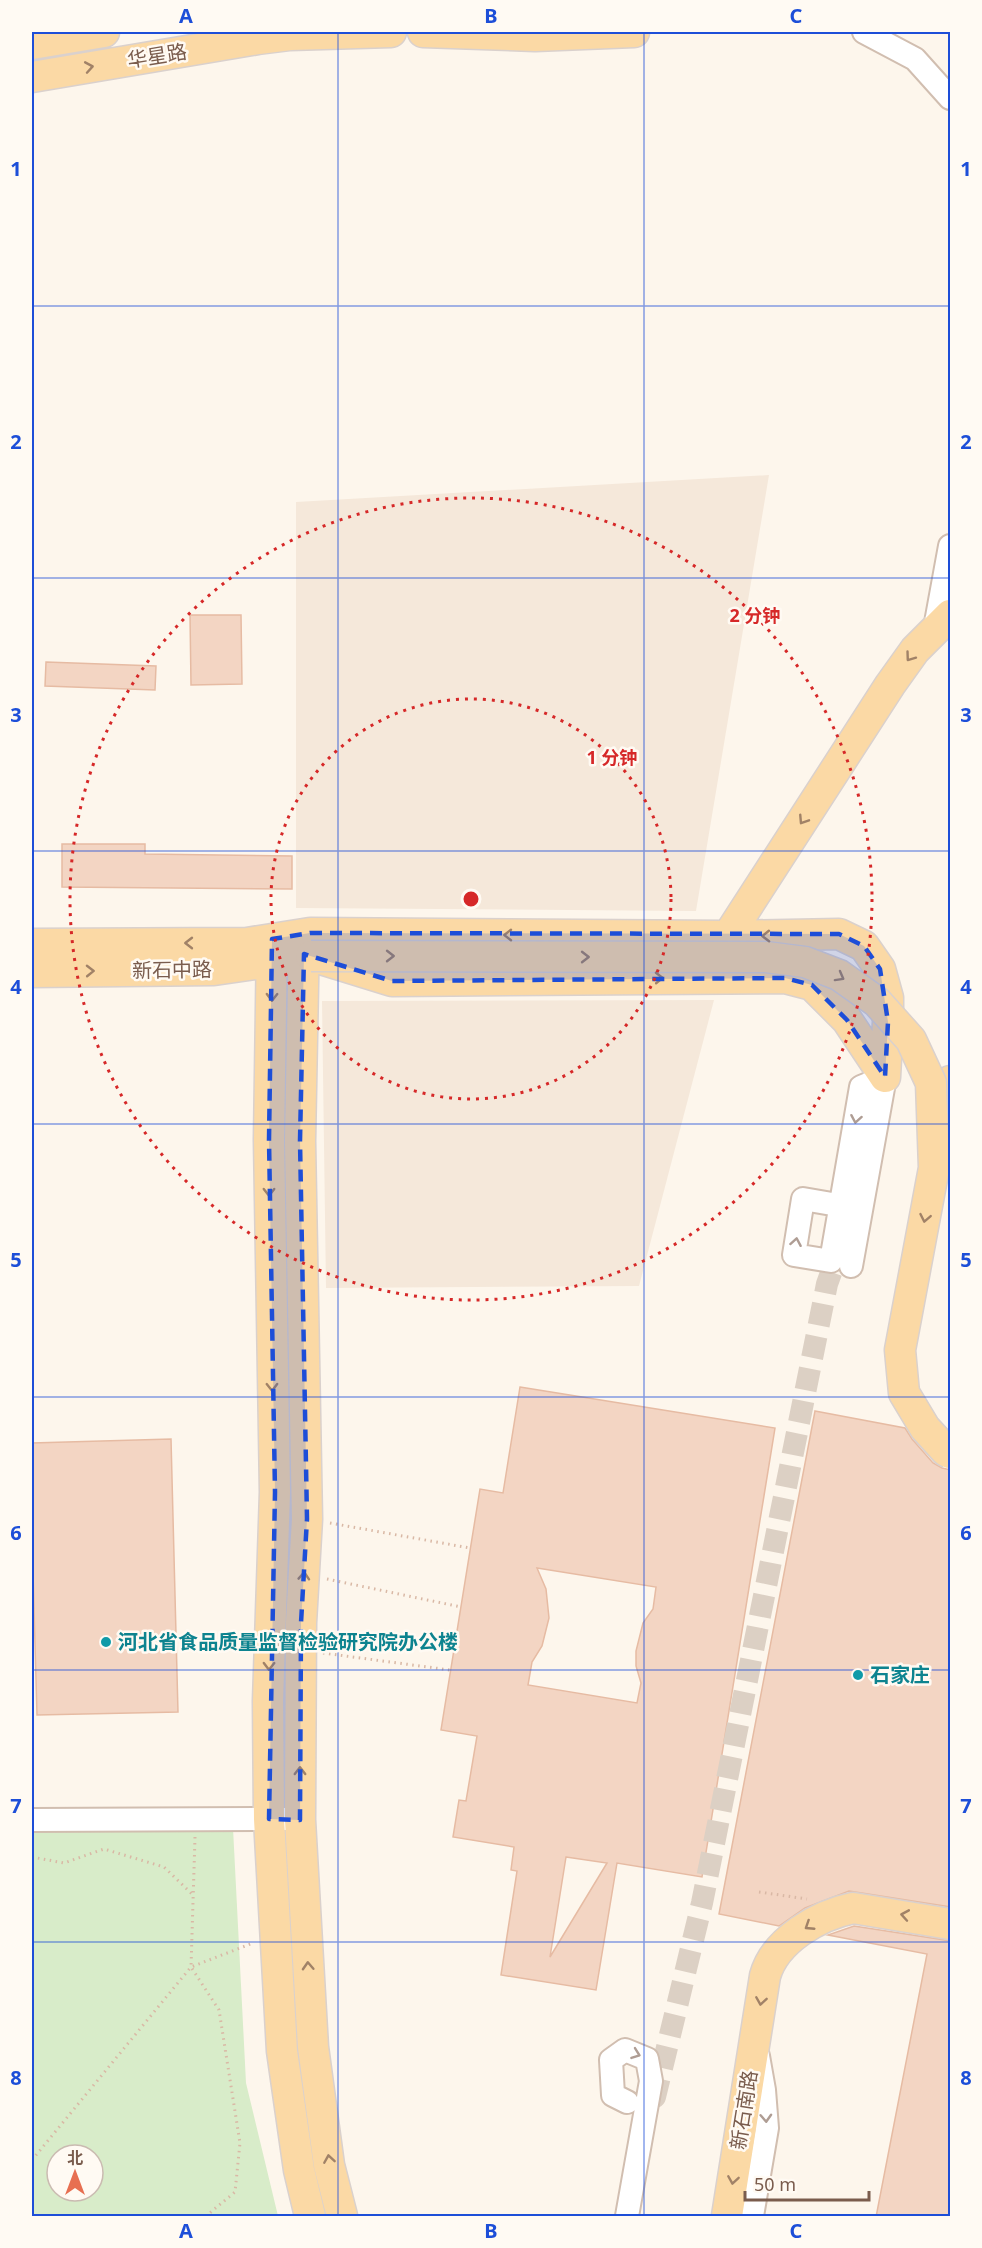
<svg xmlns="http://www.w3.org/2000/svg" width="982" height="2248" viewBox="0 0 982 2248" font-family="'Noto Sans','Noto Sans SC',sans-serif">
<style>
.residential{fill:#f5e8da}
.green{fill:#d8ecc9;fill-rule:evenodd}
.building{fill:#f3d5c3;stroke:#e6bba3;stroke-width:1.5;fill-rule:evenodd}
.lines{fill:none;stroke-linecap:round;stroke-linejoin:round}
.minor-tunnel{stroke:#dcd0c4;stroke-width:22;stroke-dasharray:22 11;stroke-linecap:butt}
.minor-casing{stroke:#d1beb0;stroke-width:26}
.major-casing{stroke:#dad1cd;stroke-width:33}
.path{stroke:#d9b8a5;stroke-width:3;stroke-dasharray:1.5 4.5;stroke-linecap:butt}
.minor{stroke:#fff;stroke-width:22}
.major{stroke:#fbd9a5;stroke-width:30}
.major-bridge-casing{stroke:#dad1cd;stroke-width:33;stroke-linecap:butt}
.major-bridge{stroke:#fbd9a5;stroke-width:30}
.oneway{stroke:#a18267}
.oneway2{stroke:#af9d94}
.marked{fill:#1d4ed8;fill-opacity:0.2;stroke:#1d4ed8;stroke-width:4.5;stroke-dasharray:12 8;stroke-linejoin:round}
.grid{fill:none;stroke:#1d4ed8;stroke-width:1.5;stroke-opacity:0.55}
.ring{fill:none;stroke:#d62828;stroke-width:3;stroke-dasharray:3 6}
.culture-dot{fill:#0f9aa8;stroke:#fffaf3;stroke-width:2}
.labels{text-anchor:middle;stroke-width:5;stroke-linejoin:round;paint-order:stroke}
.street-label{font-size:20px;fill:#7a5c4d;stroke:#fffaf3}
.culture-label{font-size:20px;font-weight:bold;fill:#0d838f;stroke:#fffaf3;text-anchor:start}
.centre{fill:#d62828;stroke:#fffaf3;stroke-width:3}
.ring-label{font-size:18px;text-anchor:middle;font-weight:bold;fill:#d62828;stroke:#fffaf3;stroke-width:5;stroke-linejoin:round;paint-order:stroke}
.neatline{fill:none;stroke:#1d4ed8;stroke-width:2}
.grid-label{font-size:20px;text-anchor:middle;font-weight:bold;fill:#1d4ed8}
</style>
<rect width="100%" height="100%" fill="#fdf6ec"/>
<!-- residential -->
<path class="residential" d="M769,475L696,911L296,908V502Z
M714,1000L639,1286L326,1288L322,1001Z"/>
<!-- green -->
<path class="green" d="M233,1828L246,2083L278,2216H32V1832ZM57,2155H93V2191H57Z"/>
<!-- building -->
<path class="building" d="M190,615H241L242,684L191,685Z
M46,662L156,666L155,690L45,686Z
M62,844H145V854L292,856V889L62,887Z
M520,1387L775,1428L702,1877L617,1863L596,1990L501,1975L517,1871L511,1870L514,1847L453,1837L459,1800L466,1801L477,1736L441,1730L480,1489L503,1493ZM537,1568L656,1587L653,1609L643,1623L636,1651V1666L641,1683L637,1703L528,1685L532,1662L542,1646L549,1618L546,1589ZM566,1857L607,1863L550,1957Z
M815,1411L905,1428L912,1439L933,1463L942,1468L951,1470V1907L849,1891L805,1908L779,1926L719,1914Z
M171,1439L178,1712L37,1715L33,1572H32V1443Z
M854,1926L951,1941V2217H876L927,1954L828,1935Z"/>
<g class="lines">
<!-- minor-tunnel -->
<path class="minor-tunnel" d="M652,2098L655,2097L702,1903L827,1284L841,1245"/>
<defs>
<path id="minor" d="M864,32L915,59L950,98
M935,628L950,546
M832,1204L803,1199L794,1255L831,1261L861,1087L885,1077
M851,1266L885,1077
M32,1820L285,1819
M627,2216L651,2081L647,2059L625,2050L611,2060L613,2095L627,2102
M752,2216L767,2128L764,2090L758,2056"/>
<path id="major" d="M423,32L535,36L634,32
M32,44L104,32
M32,77L258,39L290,35L391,32
M304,934L300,1141L307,1519L301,1623L300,1820L313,2047L329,2165L342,2216
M272,939L269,1140L275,1492L268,1701L269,1819L282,2051L299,2170L310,2216
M32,944L247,943L310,933L728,936L839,934L864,946L880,969L888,998V1022L885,1077
M721,951L728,936L890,685L915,650L950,615
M32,972L214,970L311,956L392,981L785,978L812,985L847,1020L885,1077
M939,1143L950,1081
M727,2216L765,1976C775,1940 819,1915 853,1908L950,1924"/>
</defs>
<!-- minor casing -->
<use href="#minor" class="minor-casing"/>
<!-- major casing -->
<use href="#major" class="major-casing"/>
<!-- path -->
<path class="path" d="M330,1523L470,1548
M327,1579L461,1607
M323,1653L450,1670
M195,1837L191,1967L219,2010L240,2143L235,2192L206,2216
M32,1857L64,1863L104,1849L164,1867L192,1894
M759,1892L807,1899
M32,2160L191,1967L253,1943"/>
<!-- minor -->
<use href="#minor" class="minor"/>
<!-- major -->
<use href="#major" class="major"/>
<defs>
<path id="major-bridge" d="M311,956L766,957L805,962L839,975L877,1002L911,1040L931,1083L934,1168L900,1350L904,1393L925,1428L946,1451L950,1453"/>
</defs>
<!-- major-bridge casing -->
<use href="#major-bridge" class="major-bridge-casing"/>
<!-- major-bridge -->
<use href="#major-bridge" class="major-bridge"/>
</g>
<!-- one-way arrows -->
<defs><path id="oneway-chevron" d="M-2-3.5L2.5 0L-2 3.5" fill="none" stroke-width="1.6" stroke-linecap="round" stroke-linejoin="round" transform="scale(1.5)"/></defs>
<g class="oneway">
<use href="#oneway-chevron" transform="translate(89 67) rotate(-10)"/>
<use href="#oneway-chevron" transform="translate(910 657) rotate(126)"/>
<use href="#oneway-chevron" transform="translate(803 820) rotate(123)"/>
<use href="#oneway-chevron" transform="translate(508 935) rotate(-180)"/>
<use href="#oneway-chevron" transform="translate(766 936) rotate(179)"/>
<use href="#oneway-chevron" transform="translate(189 943) rotate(180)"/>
<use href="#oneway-chevron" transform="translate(390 956)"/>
<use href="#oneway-chevron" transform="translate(585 957)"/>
<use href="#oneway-chevron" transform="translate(90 971) rotate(-1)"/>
<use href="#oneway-chevron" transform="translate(840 977) rotate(29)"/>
<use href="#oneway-chevron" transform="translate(659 978) rotate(-1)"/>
<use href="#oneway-chevron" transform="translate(272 997) rotate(91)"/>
<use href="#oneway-chevron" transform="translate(269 1192) rotate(90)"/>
<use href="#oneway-chevron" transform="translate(925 1218) rotate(101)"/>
<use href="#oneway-chevron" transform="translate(272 1387) rotate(89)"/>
<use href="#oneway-chevron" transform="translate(304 1576) rotate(-86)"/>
<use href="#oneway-chevron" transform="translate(269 1666) rotate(91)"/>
<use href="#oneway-chevron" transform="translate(300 1771) rotate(-90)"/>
<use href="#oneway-chevron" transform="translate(905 1915) rotate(-170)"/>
<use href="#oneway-chevron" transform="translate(809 1926) rotate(147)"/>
<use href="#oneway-chevron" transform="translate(308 1966) rotate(-93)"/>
<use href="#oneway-chevron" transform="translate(761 2001) rotate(99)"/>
<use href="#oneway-chevron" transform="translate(329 2159) rotate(-99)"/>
<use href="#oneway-chevron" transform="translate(733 2180) rotate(99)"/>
</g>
<g class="oneway2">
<use href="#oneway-chevron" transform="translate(856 1119) rotate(100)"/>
<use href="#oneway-chevron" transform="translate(796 1242) rotate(-80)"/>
<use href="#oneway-chevron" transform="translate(636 2054) rotate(20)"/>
<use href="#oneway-chevron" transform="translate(766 2118) rotate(87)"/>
</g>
<!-- marked area -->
<path class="marked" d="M310,933L839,934L864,946L880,969L888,1022L885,1077L847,1020L812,985L785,978L392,981L304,954L300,1141L307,1519L301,1623L300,1820L269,1819L275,1492L269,1140L272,939Z"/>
<!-- grid -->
<path class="grid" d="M338,32V2216M644,32V2216M32,306H950M32,578H950M32,851H950M32,1124H950M32,1397H950M32,1670H950M32,1942H950"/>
<!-- distance rings -->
<g class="ring">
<circle cx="471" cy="899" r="200"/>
<circle cx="471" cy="899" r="401"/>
</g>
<!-- markers -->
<g class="culture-dot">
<circle cx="106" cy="1642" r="6"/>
<circle cx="858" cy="1675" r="6"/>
</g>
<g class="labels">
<!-- street labels -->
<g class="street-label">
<text transform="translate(157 56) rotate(-9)" y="7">华星路</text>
<text transform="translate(172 970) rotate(-1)" y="7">新石中路</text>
<text transform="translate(744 2110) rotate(-81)" y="7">新石南路</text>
</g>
<!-- culture labels -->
<g class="culture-label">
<text x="118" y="1649">河北省食品质量监督检验研究院办公楼</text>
<text x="870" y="1682">石家庄</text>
</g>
</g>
<circle cx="471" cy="899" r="9" class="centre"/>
<g class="ring-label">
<text x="755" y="622">2 分钟</text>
<text x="612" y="764">1 分钟</text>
</g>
<!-- border -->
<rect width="982" height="2248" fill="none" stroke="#fffaf3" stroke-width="66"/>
<!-- north arrow -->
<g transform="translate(75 2173)"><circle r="28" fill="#fffaf3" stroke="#cabbb1" stroke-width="1.5"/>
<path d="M0-4.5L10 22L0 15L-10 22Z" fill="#e76f51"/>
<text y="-9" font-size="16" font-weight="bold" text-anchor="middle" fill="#7a5c4d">北</text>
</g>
<!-- scale -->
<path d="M745 2191v9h124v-9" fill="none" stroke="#7a5c4d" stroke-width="3"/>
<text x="754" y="2191" font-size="18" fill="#7a5c4d" stroke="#fffaf3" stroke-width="4.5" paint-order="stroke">50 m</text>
<rect x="33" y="33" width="916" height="2182" class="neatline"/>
<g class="grid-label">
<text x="186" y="23">A</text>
<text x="491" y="23">B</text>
<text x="796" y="23">C</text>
<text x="16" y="176">1</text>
<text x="966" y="176">1</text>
<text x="16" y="449">2</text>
<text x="966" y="449">2</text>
<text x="16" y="722">3</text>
<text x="966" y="722">3</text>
<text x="16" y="994">4</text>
<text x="966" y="994">4</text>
<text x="16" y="1267">5</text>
<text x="966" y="1267">5</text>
<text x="16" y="1540">6</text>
<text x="966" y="1540">6</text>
<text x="16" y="1813">7</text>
<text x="966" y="1813">7</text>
<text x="16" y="2085">8</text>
<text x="966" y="2085">8</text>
<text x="186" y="2238">A</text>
<text x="491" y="2238">B</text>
<text x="796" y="2238">C</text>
</g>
</svg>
